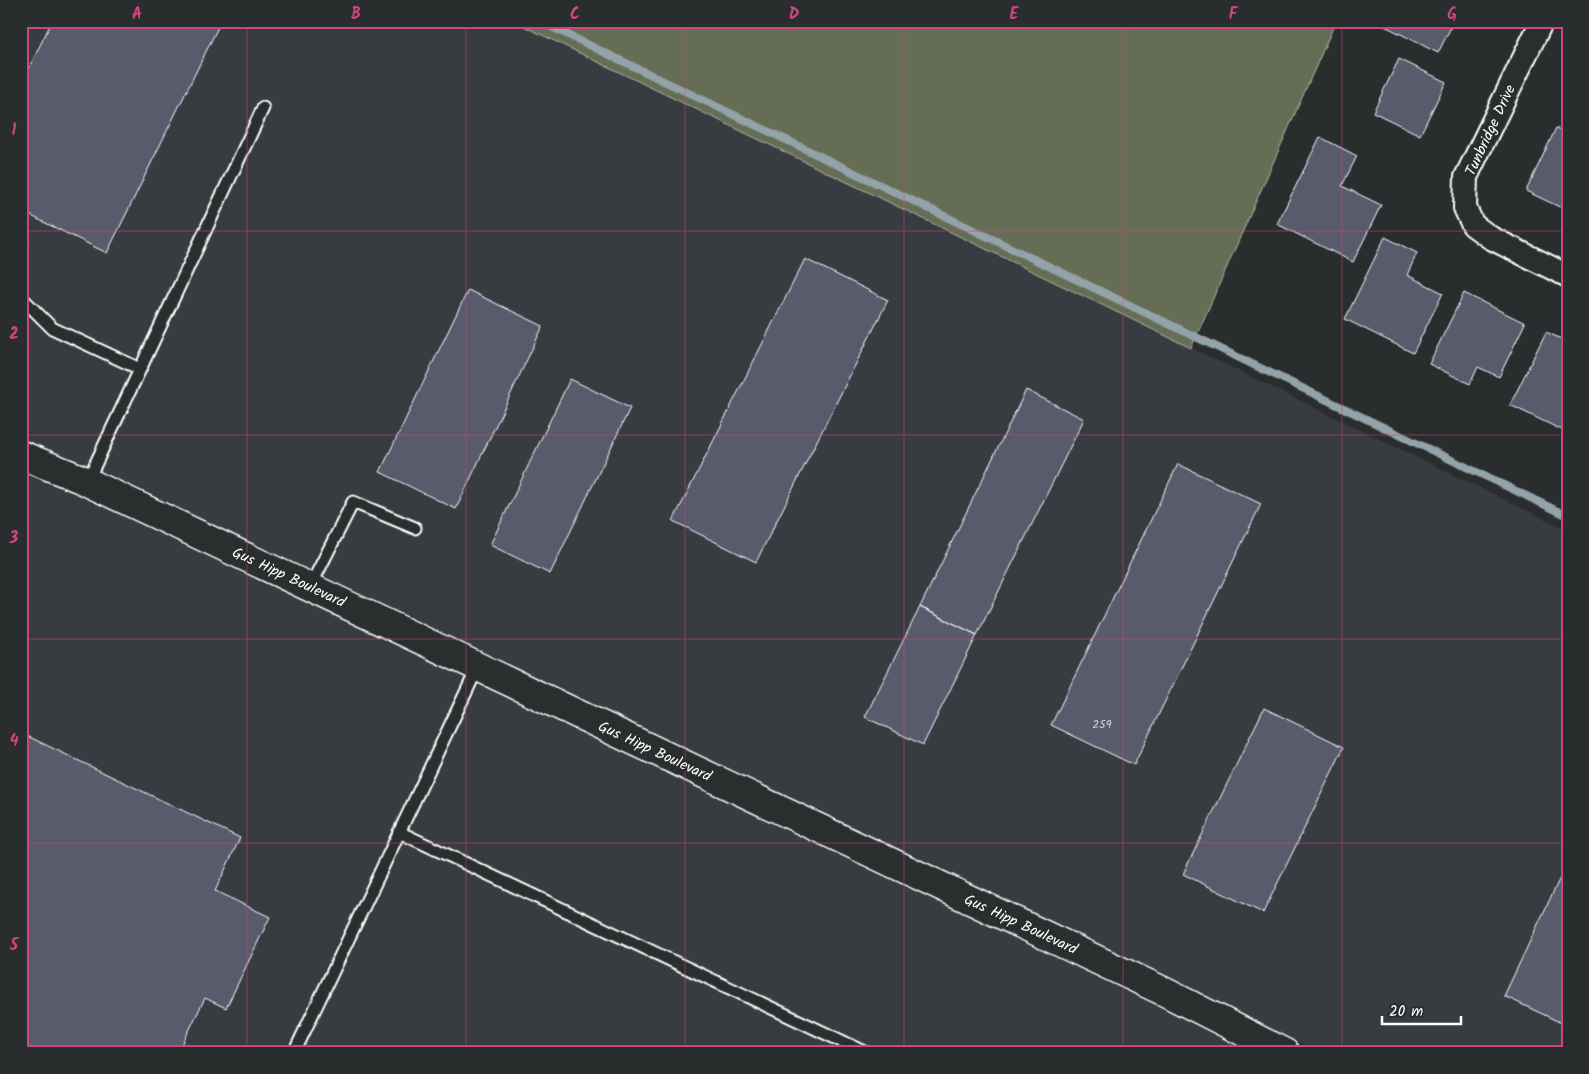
<svg xmlns="http://www.w3.org/2000/svg" width="1589" height="1074" viewBox="0 0 1589 1074" font-family="Kalam,sans-serif">
<style>
.built{fill:#383a41}
.green{fill:#656e54;stroke:#b2b6aa}
.lines{fill:none;stroke-linecap:round;stroke-linejoin:round}
.stream{stroke:#92a3a9;stroke-width:8}
.building{fill:#5a5a6d;stroke:#fff}
.lane-casing{stroke:#fff;stroke-width:15}
.street-casing{stroke:#fff;stroke-width:26}
.secondary-casing{stroke:#fff;stroke-width:31}
.lane{stroke:#2a2d2e;stroke-width:11}
.street{stroke:#2a2d2e;stroke-width:22}
.secondary{stroke:#2a2d2e;stroke-width:28}
.grid{fill:none;stroke:#ce467c;stroke-width:1;stroke-opacity:0.55}
.labels{text-anchor:middle;stroke-width:4;stroke-linejoin:round;paint-order:stroke}
.number-label{font-size:12px;fill:#d6d6da}
.street-label{font-size:15px;fill:#fff;stroke:#2a2d2e}
.neatline{fill:none;stroke:#ce467c;stroke-width:2}
.grid-label{font-size:16px;text-anchor:middle;font-weight:bold;fill:#ce467c}
</style>
<rect width="100%" height="100%" fill="#2a2d2e"/>
<filter id="ink" filterUnits="userSpaceOnUse"><feTurbulence type="fractalNoise" baseFrequency=".02" numOctaves="2"/><feDisplacementMap in="SourceGraphic" scale="10" xChannelSelector="R" yChannelSelector="G"/><feConvolveMatrix kernelMatrix="1 2 1 2 8 2 1 2 1" color-interpolation-filters="sRGB"/></filter>
<g filter="url(#ink)">
<!-- built -->
<path class="built" d="M21,21H513L1568,530V1053H1319L1171,978L87,465L21,439Z
M21,472L75,493L1158,1006L1251,1053H21Z"/>
<!-- green -->
<path class="green" d="M513,21H1336L1191,348Z"/>
<g class="lines">
<!-- stream -->
<path class="stream" d="M539,21L1568,516"/>
</g>
<!-- building -->
<path class="building" d="M52,21H221L107,253L21,211V84Z
M1385,21H1454L1438,53L1383,25Z
M1399,59L1446,82L1420,135L1373,112Z
M1556,128L1568,134V211L1526,191Z
M1320,137L1357,156L1342,186L1381,205L1353,262L1277,224Z
M1385,237L1417,253L1407,275L1443,293L1413,353L1345,319Z
M805,259L888,300L756,562L673,521Z
M468,290L543,326L456,509L380,472Z
M1464,293L1525,323L1499,377L1478,367L1470,384L1429,364Z
M1546,332L1568,342V433L1510,405Z
M570,379L630,408L550,574L490,545Z
M1026,390L1084,419L977,635L920,607Z
M1178,464L1261,504L1134,765L1051,725Z
M920,607L977,635L923,745L865,717Z
M1264,708L1344,747L1263,913L1183,874Z
M21,733L240,838L215,891L270,917L226,1008L205,998L178,1053H21Z
M1568,861V1026L1504,996Z"/>
<g class="lines">
<defs>
<path id="lane" d="M21,242L22,241
M21,297L52,328L140,369
M87,482L263,108
M310,587L353,502L415,528
M399,832L867,1053
M294,1053L478,667"/>
<path id="street" d="M1542,21L1466,177L1465,208L1473,225L1491,238L1568,276"/>
<path id="secondary" d="M21,455L81,479L1165,992L1285,1053"/>
</defs>
<!-- lane casing -->
<use href="#lane" class="lane-casing"/>
<!-- street casing -->
<use href="#street" class="street-casing"/>
<!-- secondary casing -->
<use href="#secondary" class="secondary-casing"/>
<!-- lane -->
<use href="#lane" class="lane"/>
<!-- street -->
<use href="#street" class="street"/>
<!-- secondary -->
<use href="#secondary" class="secondary"/>
</g>
</g>
<!-- grid -->
<path class="grid" d="M247,21V1053M466,21V1053M685,21V1053M904,21V1053M1123,21V1053M1342,21V1053M21,231H1568M21,435H1568M21,639H1568M21,843H1568"/>
<g class="labels">
<!-- number labels -->
<g class="number-label">
<text x="1102" y="728">259</text>
</g>
<!-- street labels -->
<g class="street-label">
<text transform="translate(1490 130) rotate(-65)" y="5">Tunbridge Drive</text>
<text transform="translate(289 577) rotate(25)" y="5">Gus Hipp Boulevard</text>
<text transform="translate(655 751) rotate(25)" y="5">Gus Hipp Boulevard</text>
<text transform="translate(1021 924) rotate(25)" y="5">Gus Hipp Boulevard</text>
</g>
</g>
<!-- margin -->
<rect width="1589" height="1074" fill="none" stroke="#2a2d2e" stroke-width="55"/>
<!-- scale -->
<path d="M1382 1016v8h79v-8" fill="none" stroke="#ffffff" stroke-width="2.5"/>
<text x="1389" y="1016" font-size="15" fill="#ffffff" stroke="#2a2d2e" stroke-width="4" paint-order="stroke">20 m</text>
<rect x="28" y="28" width="1534" height="1018" class="neatline"/>
<g class="grid-label">
<text x="137" y="19">A</text>
<text x="356" y="19">B</text>
<text x="575" y="19">C</text>
<text x="794" y="19">D</text>
<text x="1014" y="19">E</text>
<text x="1233" y="19">F</text>
<text x="1452" y="19">G</text>
<text x="14" y="135">1</text>
<text x="14" y="339">2</text>
<text x="14" y="543">3</text>
<text x="14" y="746">4</text>
<text x="14" y="950">5</text>
</g>
</svg>
